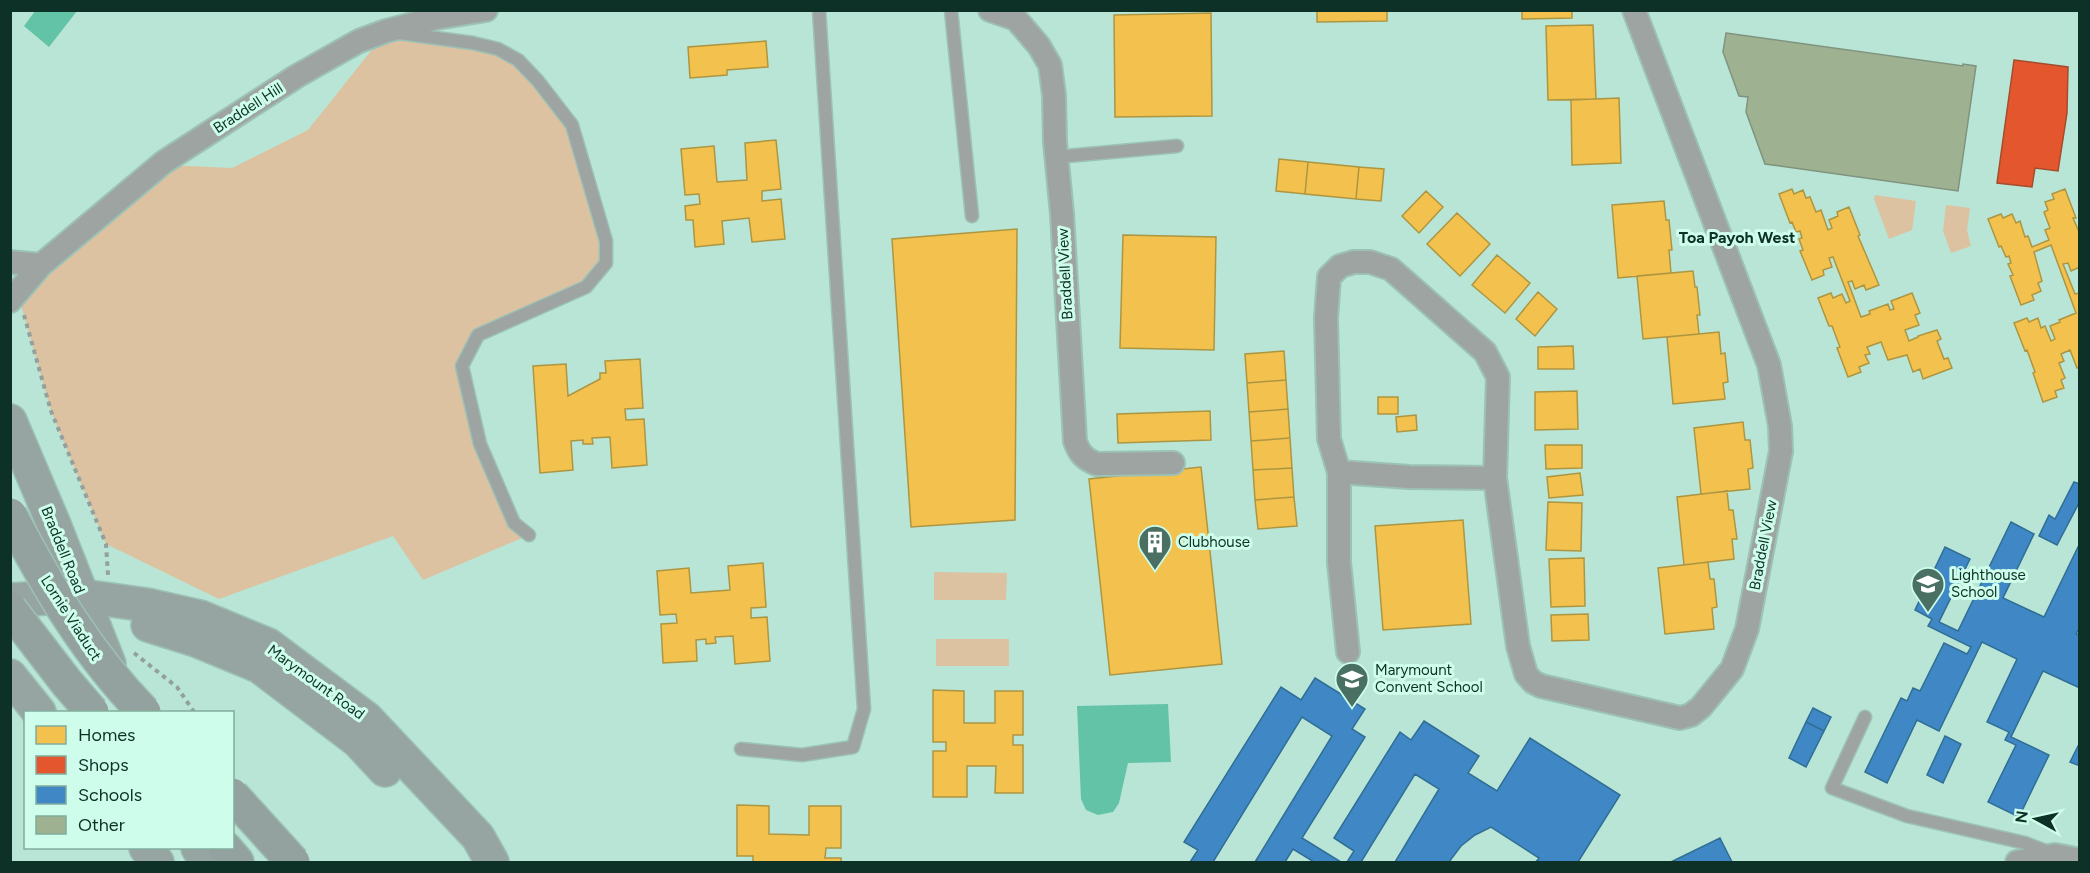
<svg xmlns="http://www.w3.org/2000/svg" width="2090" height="873" viewBox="0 0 2090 873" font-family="Figtree,sans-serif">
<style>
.green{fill:#dcc2a1}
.water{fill:#63c3a6}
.homes{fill:#f2c14e;stroke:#ad9642;stroke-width:1.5}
.shops{fill:#e4572e;stroke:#a44c2c;stroke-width:1.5}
.schools{fill:#3f88c5;stroke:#306e95;stroke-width:1.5}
.building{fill:#9eb291;stroke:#7f937f;stroke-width:1.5}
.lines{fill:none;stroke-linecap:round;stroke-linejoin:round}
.service-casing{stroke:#9cc1b5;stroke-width:15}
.minor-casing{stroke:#9cc1b5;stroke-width:26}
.primary-casing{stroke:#9cc1b5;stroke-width:36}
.trunk-casing{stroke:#9cc1b5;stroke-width:36}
.path{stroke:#93a09c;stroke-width:4;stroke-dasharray:4.5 4.5;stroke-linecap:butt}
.service{stroke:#9ea4a2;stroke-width:12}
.minor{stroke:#9ea4a2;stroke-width:22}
.primary{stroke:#97a5a2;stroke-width:33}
.trunk{stroke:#94a29f;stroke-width:33}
.trunk-bridge-casing{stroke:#9cc1b5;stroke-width:36;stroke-linecap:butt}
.trunk-bridge{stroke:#94a29f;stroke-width:33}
.labels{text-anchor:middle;stroke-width:6;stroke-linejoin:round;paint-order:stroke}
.street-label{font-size:15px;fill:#0d3126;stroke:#cefeeb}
.poi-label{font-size:15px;fill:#0d3126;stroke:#cefeeb;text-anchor:start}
.neighbourhood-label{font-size:16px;font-weight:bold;fill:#0d3126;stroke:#cefeeb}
</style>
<rect width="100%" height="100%" fill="#b8e5d5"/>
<!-- green -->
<path class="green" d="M386,32L449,39L518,60L572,125L606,263L586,287L478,335L462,366L480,444L514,523L529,535L423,580L393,536L219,599L106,544L51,411L19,298L166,165L232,168L308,130Z
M1875,195L1916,201L1912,230L1889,239L1874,199Z
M1946,205L1970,208L1967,230L1971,246L1951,253L1943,231Z
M934,572L1007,573L1006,600H934Z
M936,639H1009V666H936Z"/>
<!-- water -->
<path class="water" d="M35,11V10L77,11L49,47L24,26Z
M1168,704L1171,762L1128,763L1119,803L1113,812L1098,815L1086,810L1081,799L1077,706Z"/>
<!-- homes -->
<path class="homes" d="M1317,10H1387V21L1317,22Z
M1522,10H1572V18L1522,19Z
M1211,13L1212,116L1115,117L1114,15Z
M1593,25L1596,99L1548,100L1546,26Z
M766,41L768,67L727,70V75L690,78L688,47Z
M1619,98L1621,163L1572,165L1571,100Z
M776,140L781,189L762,191V201L781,199L785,239L752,242L749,218L722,221L724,244L695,247L693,220H686L685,206L700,204L699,194L685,195L681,149L714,146L717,182L747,180L745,143Z
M1279,159L1308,162L1305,194L1276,191Z
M1308,162L1359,167L1356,199L1305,194Z
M1359,167L1384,169L1381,201L1356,199Z
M1792,189L1794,194L1803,190L1806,198L1810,197L1816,212L1821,210L1828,230L1832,228L1829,220L1838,216L1837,212L1849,207L1860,235L1858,236L1879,285L1866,290L1864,285L1855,289L1852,281L1848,282L1861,317L1870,314L1869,311L1888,304L1890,310L1894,309L1891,301L1912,293L1920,313L1915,315L1919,325L1905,330L1909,341L1918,337V336L1937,330L1941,339L1937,341L1944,359L1948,358L1952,368L1923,379L1920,369L1913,372L1907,355L1888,360L1881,342L1867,347L1870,354L1865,355L1869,363L1859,367L1861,372L1848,377L1837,348L1840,347L1832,326H1829L1818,298L1831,293L1833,298L1842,294L1846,303L1850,301L1833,257L1829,258L1832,267L1823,270L1824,275L1812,280L1800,251L1803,250L1799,239L1802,238L1800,231L1796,232L1792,222L1790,223L1779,194Z
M2065,189L2076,218H2073L2080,234V267L2071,271L2068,263L2063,264L2075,294L2080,293V367L2077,368L2070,350L2061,354L2064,361L2059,363L2065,378L2061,380L2064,388L2055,391L2057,397L2043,402L2033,373L2035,372L2027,350L2025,351L2014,323L2027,318L2029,322L2038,318L2041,328L2045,326L2051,341L2055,339L2050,326L2060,322L2059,320L2076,313L2051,245L2034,252L2042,281L2038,283L2041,291L2032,295L2034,300L2021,305L2010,276L2013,275L2008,264L2011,263L2009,256L2006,257L2001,246L1999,247L1988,219L2001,214L2003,218L2012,214L2016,223L2020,221L2025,237L2028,236L2032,247L2049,240L2045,230L2050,228L2044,212L2048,210L2045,202L2054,199L2052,194Z
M1426,191L1443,207L1419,233L1402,216Z
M1664,201L1666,220H1669L1672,250H1669L1671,273L1618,278L1612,205Z
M1457,213L1490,244L1460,276L1427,244Z
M1017,229L1015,520L911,527L892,239Z
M1123,235L1216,237L1214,350L1120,348Z
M1497,255L1530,283L1505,313L1472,285Z
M1693,271L1695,287H1697L1700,315H1697L1699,334L1643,339L1637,276Z
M1538,292L1557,309L1535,336L1516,319Z
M1719,332L1721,354L1725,353L1728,382L1723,383L1725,399L1673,404L1667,337Z
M1573,346L1574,369H1538V347Z
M1284,351L1286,380L1247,383L1245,354Z
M640,359L643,408L625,409L626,420L644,419L647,465L612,468L610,437L592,438L593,444H583V440L571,441L573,470L540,473L533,366L566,364L568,396L600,379V373H606L605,361Z
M1286,380L1288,409L1249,412L1247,383Z
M1577,391L1578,429L1535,430V392Z
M1378,397H1398V414H1378Z
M1288,409L1290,438L1251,441L1249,412Z
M1210,411L1211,440L1118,443L1117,414Z
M1416,415L1417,430L1397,432L1396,417Z
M1743,422L1745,440H1750L1753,468L1748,469L1750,489L1701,494L1694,428Z
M1290,438L1292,468L1253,470L1251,441Z
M1545,445H1582V468L1546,469Z
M1201,467L1222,664L1110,675L1089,479Z
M1292,468L1294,497L1255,500L1253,470Z
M1580,473L1583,495L1549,498L1547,477Z
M1727,491L1729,510H1733L1737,539H1732L1734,559L1684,565L1677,497Z
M1294,497L1297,526L1258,529L1255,500Z
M1548,502L1582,503L1581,551L1546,550Z
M1463,520L1471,624L1383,630L1375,526Z
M1584,558L1585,606L1551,607L1549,559Z
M1708,562L1710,579H1714L1717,607L1712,608L1714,629L1665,634L1658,568Z
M763,563L766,607L751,608V618L767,617L770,661L735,664L733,636L715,637L716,643L706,644V639L696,640L697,661L663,663L661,624L677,623L676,614L660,615L657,571L689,568L691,593L730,590L728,566Z
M1588,614L1589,640L1552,641L1551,615Z
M933,690L964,691V723H995V691H1023V735H1013V745H1023V793H995L996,766H967V797H933V751H946V742H933Z
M737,805L769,806V834L809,835V806H841V848H826L825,858H841V862H753V856H737Z"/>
<!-- shops -->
<path class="shops" d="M2014,60L2068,67L2067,113L2058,171L2035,168L2032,187L1997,183Z"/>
<!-- schools -->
<path class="schools" d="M2074,482L2080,484V501L2057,545L2039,536L2049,515L2055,519Z
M2011,522L2034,534L2003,598L2044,617L2078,547L2080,548V627L2076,634L2080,635V688L2043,671L2011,737L2049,755L2019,817L1988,802L2016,745L2005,740L2009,732L1987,722L2017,659L1982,642L1939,731L1917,720L1887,783L1865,772L1901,698L1907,701L1913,688L1920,691L1944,643L1967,654L1971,647L1928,626L1932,619L1915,610L1945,547L1970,559L1939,622L1958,631Z
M1315,678L1365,709L1352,729L1365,737L1302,838L1341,862H1314L1293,849L1285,862H1255L1332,736L1302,717L1213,862H1190L1198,850L1184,842L1281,687L1301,700Z
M1813,708L1831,717L1824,731L1806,722Z
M1424,721L1479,756L1468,773L1497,791L1530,738L1620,795L1578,862H1536L1539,858L1491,827L1475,835L1461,846L1449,862H1395L1439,789L1415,774L1361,862H1347L1354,851L1334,838L1400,732L1411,740Z
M1806,722L1824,731L1806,767L1789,758Z
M1945,736L1961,744L1943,783L1927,775Z
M2080,742V766L2070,762Z
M1720,838L1732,862H1671Z"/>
<!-- building -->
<path class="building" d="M1726,33L1963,66V64L1976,66L1958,191L1765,164L1746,112L1748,97L1739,96L1723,52Z"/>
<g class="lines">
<defs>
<path id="service" d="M951,10L972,216
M399,33L473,43L498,49L518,60L538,81L572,125L606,241V263L586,287L478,335L462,366L480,444L514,523L529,535
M1056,157L1177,146
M1865,717L1832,788L1907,816L2025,843L2048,852
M741,749L802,755L853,747L864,709L819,10"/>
<path id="minor" d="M990,10L1016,19L1039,46L1050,65L1054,95L1055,142L1062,214L1075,441C1079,453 1084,459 1097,464L1173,463
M10,262L41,265
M10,301L41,265L164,162L297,76L359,41L386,31L436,18L486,10
M1339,472V562L1348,652
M1495,478L1409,477L1339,472L1329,439L1326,318L1329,277L1340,266L1354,262H1370L1391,269L1485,352L1498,377L1495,478L1518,646L1526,674L1533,682L1541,686L1680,718L1691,715L1701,707L1732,669L1747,629L1781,451L1780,426L1769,365L1634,10
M2017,862L2055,855L2080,860"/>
<path id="primary" d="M10,421L55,527L109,664
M10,600L82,596L147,605L200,617L268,645L367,719L478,837L492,862
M148,625L196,640L259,666L358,741L385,770
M10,676L39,712
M146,848L157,862
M198,848L207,862"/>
<path id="trunk" d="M225,848L237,862"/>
</defs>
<!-- service casing -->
<use href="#service" class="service-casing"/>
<!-- minor casing -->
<use href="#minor" class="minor-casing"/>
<!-- primary casing -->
<use href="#primary" class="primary-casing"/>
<!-- trunk casing -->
<use href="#trunk" class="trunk-casing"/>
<!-- path -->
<path class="path" d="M24,315L51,411L106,544L108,575
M134,653L177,687L194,712"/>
<!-- service -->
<use href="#service" class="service"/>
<!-- minor -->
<use href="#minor" class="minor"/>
<!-- primary -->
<use href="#primary" class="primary"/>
<!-- trunk -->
<use href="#trunk" class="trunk"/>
<defs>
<path id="trunk-bridge" d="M10,515C48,587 87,654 144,712
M10,609L67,683L92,712
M232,795L293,862"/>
</defs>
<!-- trunk-bridge casing -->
<use href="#trunk-bridge" class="trunk-bridge-casing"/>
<!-- trunk-bridge -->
<use href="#trunk-bridge" class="trunk-bridge"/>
</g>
<!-- icons -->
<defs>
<symbol id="building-pin" viewBox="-11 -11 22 30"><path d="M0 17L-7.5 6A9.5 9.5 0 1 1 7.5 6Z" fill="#497063" stroke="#cefeeb"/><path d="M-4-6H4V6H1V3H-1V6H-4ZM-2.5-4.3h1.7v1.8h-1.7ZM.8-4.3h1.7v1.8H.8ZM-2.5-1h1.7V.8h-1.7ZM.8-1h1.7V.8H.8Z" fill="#fff"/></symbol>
<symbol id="school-pin" viewBox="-11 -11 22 30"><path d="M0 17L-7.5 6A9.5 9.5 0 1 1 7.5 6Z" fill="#497063" stroke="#cefeeb"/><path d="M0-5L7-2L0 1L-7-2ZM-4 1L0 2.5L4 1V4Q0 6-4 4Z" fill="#fff"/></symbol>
</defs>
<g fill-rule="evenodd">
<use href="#building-pin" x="1136" y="523" width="38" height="52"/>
<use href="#school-pin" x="1909" y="565" width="38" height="52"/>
<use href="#school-pin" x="1333" y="660" width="38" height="52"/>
</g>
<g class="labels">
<!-- street labels -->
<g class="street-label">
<text transform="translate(248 108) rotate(-33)" y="5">Braddell Hill</text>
<text transform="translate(1065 274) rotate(-93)" y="5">Braddell View</text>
<text transform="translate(1763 545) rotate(-79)" y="5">Braddell View</text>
<text transform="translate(63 550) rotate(68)" y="5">Braddell Road</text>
<text transform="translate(71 618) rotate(57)" y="5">Lornie Viaduct</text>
<text transform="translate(316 682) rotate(36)" y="5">Marymount Road</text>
</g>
<!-- poi labels -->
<g class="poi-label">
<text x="1178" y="547">Clubhouse</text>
<text x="1951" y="580">Lighthouse<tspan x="1951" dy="17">School</tspan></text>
<text x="1375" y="675">Marymount<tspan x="1375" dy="17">Convent School</tspan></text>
</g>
<!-- neighbourhood labels -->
<g class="neighbourhood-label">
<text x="1737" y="243">Toa Payoh West</text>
</g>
</g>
<!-- border -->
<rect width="2090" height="873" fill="none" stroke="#0d3126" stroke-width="24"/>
<!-- legend -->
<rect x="24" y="711" width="210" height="138" fill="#cefeeb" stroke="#81ac9c" stroke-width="1.5"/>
<rect x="36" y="726" width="30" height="18" fill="#f2c14e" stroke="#81ac9c" stroke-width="1.5"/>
<text x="78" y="741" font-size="18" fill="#0d3126">Homes</text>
<rect x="36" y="756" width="30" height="18" fill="#e4572e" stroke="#81ac9c" stroke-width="1.5"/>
<text x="78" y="771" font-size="18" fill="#0d3126">Shops</text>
<rect x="36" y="786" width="30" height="18" fill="#3f88c5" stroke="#81ac9c" stroke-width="1.5"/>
<text x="78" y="801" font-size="18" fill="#0d3126">Schools</text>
<rect x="36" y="816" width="30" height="18" fill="#9eb291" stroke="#81ac9c" stroke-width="1.5"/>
<text x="78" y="831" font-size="18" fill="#0d3126">Other</text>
<!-- north arrow -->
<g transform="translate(2036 819) rotate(278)" stroke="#cefeeb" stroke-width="4.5" paint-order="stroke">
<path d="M0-4.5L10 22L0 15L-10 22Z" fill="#0d3126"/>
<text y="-9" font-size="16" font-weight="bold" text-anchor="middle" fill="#0d3126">N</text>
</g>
</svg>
